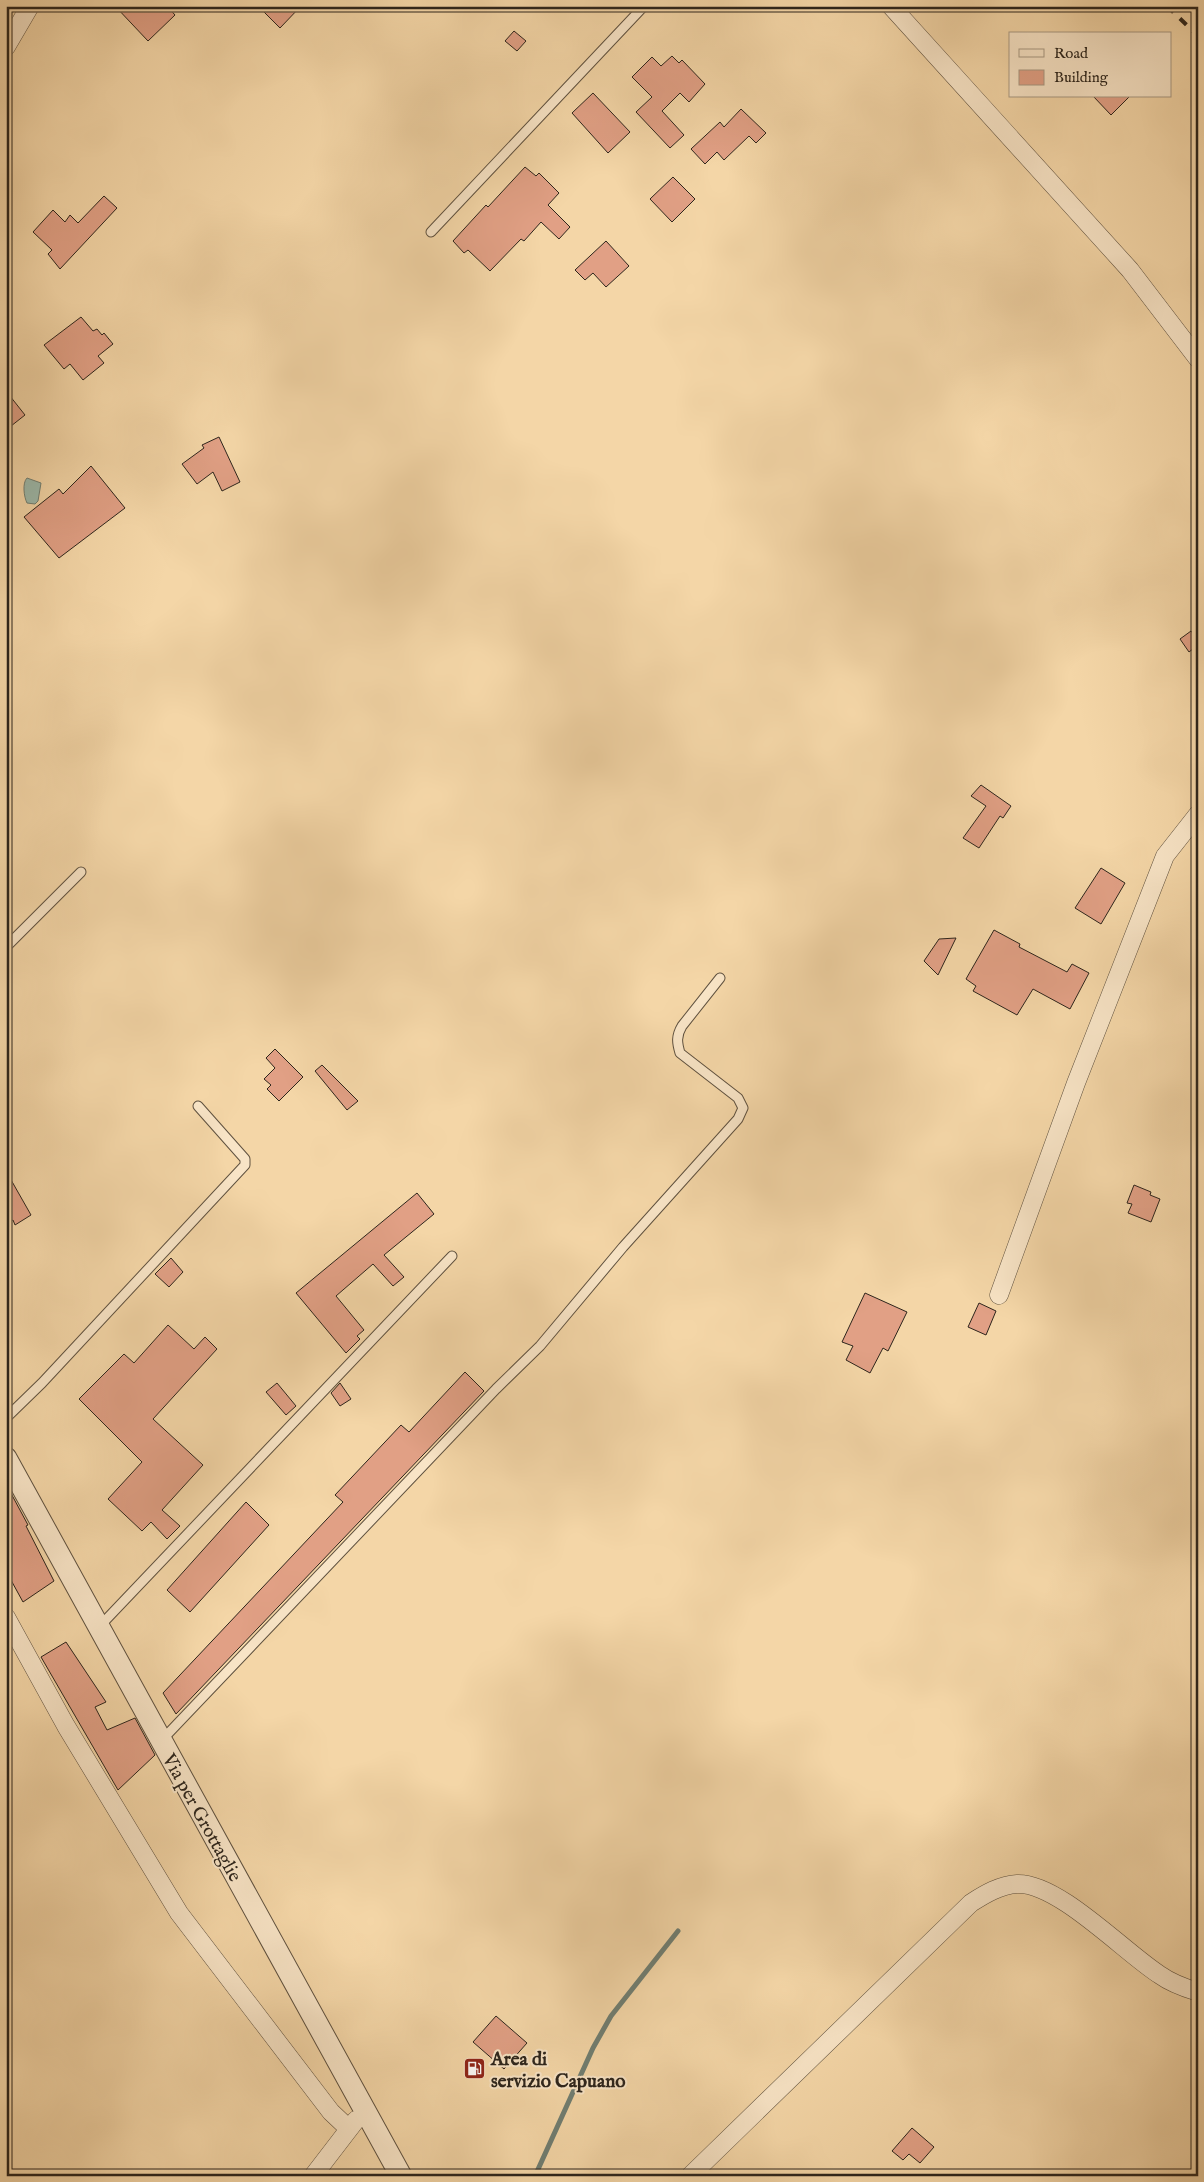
<svg xmlns="http://www.w3.org/2000/svg" width="1204" height="2182" viewBox="0 0 1204 2182" font-family="'IM FELL English',serif">
<style>
.water{fill:#9cb9ab;stroke:#707e72}
.lines{fill:none;stroke-linecap:round;stroke-linejoin:round}
.stream{stroke:#707e72;stroke-width:5}
.building{fill:#e1a085;stroke:#2d251c}
.service-casing{stroke:#5f513f;stroke-width:11}
.minor-casing{stroke:#5f513f;stroke-width:19}
.tertiary-casing{stroke:#5f513f;stroke-width:23}
.service{stroke:#f8e4c6;stroke-width:9}
.minor{stroke:#f8e4c6;stroke-width:18}
.tertiary{stroke:#f8e4c6;stroke-width:21}
.rail{stroke:#2d251c;stroke-width:4;stroke-dasharray:9 9;stroke-linecap:butt}
.labels{text-anchor:middle;stroke-width:4;stroke-linejoin:round;paint-order:stroke}
.street-label{font-size:19px;fill:#2d251c;stroke:#f8e4c6}
.poi-label{font-size:19px;font-weight:bold;fill:#2d251c;stroke:#f8e4c6;text-anchor:start}
</style>
<rect width="100%" height="100%" fill="#f4d6a7"/>
<filter id="stains"><feTurbulence type="fractalNoise" baseFrequency=".004" numOctaves="4"/><feColorMatrix values="0 0 0 0 .2 0 0 0 0 .09 0 0 0 0 .02 0 0 0 .5 -.17"/></filter>
<radialGradient id="worn" r=".72"><stop offset=".6" stop-color="#630" stop-opacity="0"/><stop offset="1" stop-color="#630" stop-opacity=".3"/></radialGradient>
<!-- water -->
<path class="water" d="M27,478L41,483L38,501L35,504L27,503C24,497 22,483 27,478Z"/>
<g class="lines">
<!-- stream -->
<path class="stream" d="M535,2176L593,2048L611,2016L678,1931"/>
</g>
<!-- building -->
<path class="building" d="M115,6H167L175,15L148,41Z
M258,6H301L280,28Z
M514,31L526,41L517,51L505,41Z
M672,56L679,63L682,60L705,84L689,102L680,93L662,111L684,135L670,148L636,112L652,97L632,77L652,57L661,66Z
M593,93L630,132L608,153L572,113Z
M1093,96H1130L1111,115Z
M741,109L766,133L756,143L749,136L724,160L717,152L705,164L691,149L720,122L724,127Z
M525,167L536,176L539,173L559,193L548,205L570,227L559,239L541,222L524,241L521,239L490,271L468,250L464,253L453,241L486,205L488,207Z
M673,177L695,199L672,222L650,199Z
M104,196L117,208L60,269L48,254L52,250L33,232L53,210L65,222L70,215L78,223Z
M606,241L629,266L606,287L593,273L585,280L575,270Z
M81,317L93,331L97,329L102,335L104,333L113,344L98,356L104,363L83,380L70,364L64,369L44,345Z
M6,391L25,415L6,430Z
M219,437L240,482L222,491L213,472L197,484L182,464L204,448L202,445Z
M91,466L125,508L59,558L24,517L59,489L63,494Z
M1191,631L1198,640V645L1189,652L1180,639Z
M981,785L1011,806L1003,818L1000,816L979,848L963,838L986,806L971,796Z
M1101,868L1125,883L1101,924L1075,908Z
M994,930L1020,944L1019,947L1067,972L1072,964L1089,973L1070,1009L1033,989L1017,1015L973,991L976,986L966,979Z
M956,938L938,975L924,961L939,939Z
M275,1049L303,1077L279,1101L267,1089L271,1085L264,1079L275,1068L266,1058Z
M322,1065L358,1101L347,1110L315,1071Z
M6,1171L31,1215L15,1225L13,1220L6,1224Z
M1134,1185L1151,1192L1150,1195L1160,1199L1151,1222L1128,1213L1132,1204L1127,1203Z
M417,1193L434,1214L384,1255L404,1277L393,1286L373,1264L336,1296L364,1330L357,1336L360,1339L346,1353L296,1293Z
M171,1258L183,1272L169,1287L155,1274Z
M865,1293L907,1312L888,1351L883,1348L870,1373L846,1360L853,1346L842,1342Z
M979,1303L996,1311L986,1335L968,1327Z
M168,1325L194,1349L205,1337L217,1349L153,1419L203,1465L162,1510L180,1526L167,1539L151,1522L142,1531L108,1499L142,1462L79,1399L124,1354L134,1363Z
M465,1372L484,1391L176,1714L163,1693L343,1502L335,1495L401,1425L409,1432Z
M277,1383L296,1406L286,1415L266,1392Z
M340,1383L351,1399L340,1406L331,1393Z
M6,1484L28,1525L26,1526L54,1581L23,1602L6,1571Z
M246,1502L269,1525L190,1612L167,1590Z
M66,1642L106,1702L95,1707L107,1730L135,1718L155,1755L118,1790L41,1657Z
M496,2016L527,2043L504,2069L473,2042Z
M912,2128L934,2147L920,2163L909,2154L903,2160L892,2151Z"/>
<g class="lines">
<defs>
<path id="service" d="M431,232L644,6
M6,947L81,872
M6,1418L42,1383L245,1165V1159L198,1106
M99,1627L452,1256
M161,1741L496,1389L540,1346L623,1247L738,1119L743,1108L738,1098L680,1053C677,1043 676,1036 682,1026L720,978"/>
<path id="minor" d="M891,6L1130,270L1198,359
M6,47L30,6
M999,1295L1076,1083L1165,856L1198,814
M6,1617L66,1726L179,1913L331,2112L349,2129
M313,2176L356,2120
M690,2176L971,1903C985,1894 1000,1885 1017,1884C1058,1882 1125,1953 1160,1975C1171,1983 1185,1988 1198,1992"/>
<path id="tertiary" d="M6,1458L401,2176"/>
</defs>
<!-- service casing -->
<use href="#service" class="service-casing"/>
<!-- minor casing -->
<use href="#minor" class="minor-casing"/>
<!-- tertiary casing -->
<use href="#tertiary" class="tertiary-casing"/>
<!-- service -->
<use href="#service" class="service"/>
<!-- minor -->
<use href="#minor" class="minor"/>
<!-- tertiary -->
<use href="#tertiary" class="tertiary"/>
<!-- rail -->
<path class="rail" d="M1167,6L1198,36"/>
</g>
<!-- icons -->
<defs>
<symbol id="fuel-square" viewBox="-11 -11 22 22"><rect x="-9" y="-9" width="18" height="18" rx="4" fill="#8f2418" stroke="#f8e4c6"/><path d="M-5.5-6h7V0h2V4h1.3V-2.5L3-4.5l.8-.8L6-3V5H2.5V1h-1V6h-7ZM-4.2-4.7v3.2H.2V-4.7Z" fill="#fff"/></symbol>
</defs>
<g fill-rule="evenodd">
<use href="#fuel-square" x="462" y="2056" width="25" height="25"/>
</g>
<g class="labels">
<!-- street labels -->
<g class="street-label">
<text transform="translate(203 1817) rotate(61)" y="7">Via per Grottaglie</text>
</g>
<!-- poi labels -->
<g class="poi-label">
<text x="491" y="2065">Area di<tspan x="491" dy="22">servizio Capuano</tspan></text>
</g>
</g>
<!-- margin -->
<rect width="1204" height="2182" fill="none" stroke="#f4d6a7" stroke-width="25"/>
<rect x="8" y="8" width="1189" height="2167" fill="none" stroke="#2d251c" stroke-width="2.5"/>
<rect x="12" y="12" width="1179" height="2157" fill="none" stroke="#2d251c"/>
<!-- legend -->
<rect x="1009" y="32" width="162" height="65" fill="#f8e4c6" stroke="#a79882"/>
<rect x="1019" y="49" width="25" height="8" fill="#f8e4c6" stroke="#a79882"/>
<text x="1054" y="58" font-size="15" fill="#2d251c">Road</text>
<rect x="1019" y="70" width="25" height="15" fill="#e1a085" stroke="#a79882"/>
<text x="1054" y="82" font-size="15" fill="#2d251c">Building</text>
<rect width="100%" height="100%" filter="url(#stains)"/>
<rect width="100%" height="100%" fill="url(#worn)"/>
</svg>
